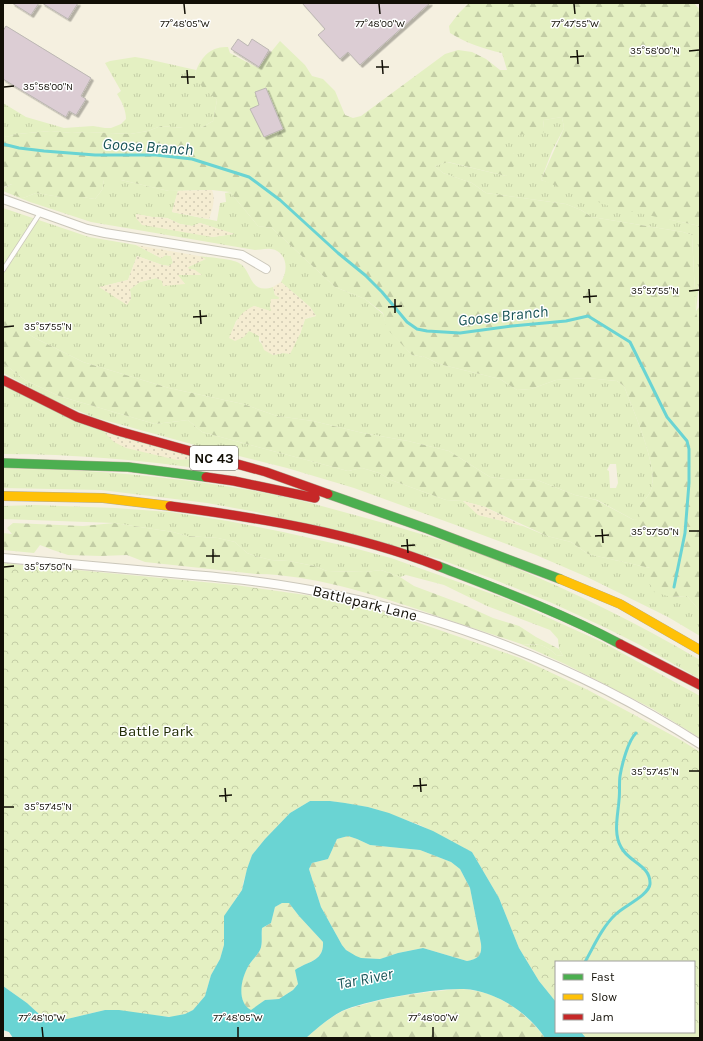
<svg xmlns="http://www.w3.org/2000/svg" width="703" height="1041" viewBox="0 0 703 1041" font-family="Karla,sans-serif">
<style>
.grass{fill:url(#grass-tufts);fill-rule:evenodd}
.forest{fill:url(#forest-firs)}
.sand{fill:url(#sand-dots)}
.park{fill:url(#park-crowns)}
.water{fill:#6ad4d3;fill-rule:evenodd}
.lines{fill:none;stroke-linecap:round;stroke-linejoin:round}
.stream{stroke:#6ad4d3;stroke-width:3}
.building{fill:#dccdd4;stroke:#bcb7b3;filter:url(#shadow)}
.lane-casing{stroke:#cbc7ba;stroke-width:5.5}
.street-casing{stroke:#cbc7ba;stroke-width:10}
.fast-casing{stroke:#b2aa97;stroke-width:10}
.slow-casing{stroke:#b2aa97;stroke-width:10}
.jam-casing{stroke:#b2aa97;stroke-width:10}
.lane{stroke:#fefdfa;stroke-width:4}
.street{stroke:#fefdfa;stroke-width:8}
.fast{stroke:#4caf50;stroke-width:9}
.slow{stroke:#ffc107;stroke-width:9}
.jam{stroke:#c62828;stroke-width:9}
.ticks{fill:none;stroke:#120f06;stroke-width:1.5}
.labels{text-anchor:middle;stroke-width:3;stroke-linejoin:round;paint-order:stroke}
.shield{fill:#fff;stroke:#595751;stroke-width:1}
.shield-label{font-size:14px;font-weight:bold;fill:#120f06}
.street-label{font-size:15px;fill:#120f06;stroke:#fff}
.park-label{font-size:15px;fill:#232e08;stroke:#fff}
.water-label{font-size:16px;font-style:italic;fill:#185457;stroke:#fff}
.ticks-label{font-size:10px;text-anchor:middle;fill:#120f06;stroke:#fff;stroke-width:3;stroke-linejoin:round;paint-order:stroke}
</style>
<defs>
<pattern id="grass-tufts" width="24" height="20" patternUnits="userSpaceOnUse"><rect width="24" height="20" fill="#e4f0c2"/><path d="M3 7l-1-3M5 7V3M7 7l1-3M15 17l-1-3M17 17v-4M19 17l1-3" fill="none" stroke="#c3cda5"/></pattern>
<pattern id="forest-firs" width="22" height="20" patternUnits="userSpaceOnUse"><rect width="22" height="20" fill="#e4f0c2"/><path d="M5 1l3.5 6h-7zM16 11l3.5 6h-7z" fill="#c3cda5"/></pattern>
<pattern id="sand-dots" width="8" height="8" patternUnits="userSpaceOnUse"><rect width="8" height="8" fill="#f5edd2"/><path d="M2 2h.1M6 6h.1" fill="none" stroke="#d1cab3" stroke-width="1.8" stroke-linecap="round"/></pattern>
<pattern id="park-crowns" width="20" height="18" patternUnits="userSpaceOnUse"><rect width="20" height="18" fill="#e4f0c2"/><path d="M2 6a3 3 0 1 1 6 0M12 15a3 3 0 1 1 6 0" fill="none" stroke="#c3cda5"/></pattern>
<filter id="shadow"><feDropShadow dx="2.5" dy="2.5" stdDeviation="0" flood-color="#0004"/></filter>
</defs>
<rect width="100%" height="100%" fill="#f5f0e0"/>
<!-- grass -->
<path class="grass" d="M135,57L147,59L196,70L195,74L202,86L217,100L213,121L201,128H183L161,126L148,131L130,134L87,132L72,133L51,131L17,134L6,137L3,135V103L26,117L64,128L93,126L105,128H111L121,124L126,119C126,110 122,102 117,94L121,91L105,63L110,61Z
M562,117L564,128L552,151L541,180L672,220L700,226V274L696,311L700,306V328L696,313L692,235L683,232L592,217L581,210L566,204L486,193L472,183L443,173L435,166L447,162L506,176L514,154L501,144L515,136L543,128L544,120Z
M104,180H121L169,191H178L172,212L217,221L220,203L226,202L225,193L230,192L258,226L272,228L335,287L365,299L383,314L387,328L412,355L425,357L439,364L500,379L517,390L531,389L556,380L587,378L617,381L624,386C633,410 657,463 652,487C650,494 645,500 640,505V519L634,520L597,500L575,495L537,480L505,479L490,477L449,451L408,441L363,433L313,421L277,416L243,404L169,388L83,362L33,337L3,317V208L89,237L136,245L161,258L166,255L171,256L173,263L169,266L162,265L137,256L128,280L100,287L131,299L130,289L140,282L156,278L162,280L185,284L177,275L187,274L195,270L188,269V267L205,259L199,256C207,257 233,259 239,263C252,269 248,295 273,287L275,295L280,297L271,312L254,306L236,321L230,338L249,330L259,336V341L273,355L283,353L300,334L305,319L316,316L310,307L281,282C289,270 287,251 271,249C265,248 260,250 255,250L91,222L30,202L3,191V188L12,184L23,198L36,193L60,197H82L95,199L102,190ZM136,214L152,217L167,218L180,224L192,226L200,223L233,234L212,237ZM610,464H616L618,483L616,488H610L609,471L607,470Z
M3,363L25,380L59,396L155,424L188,420L202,432L348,471L362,468L379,473L391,480L446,500L463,501L479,515L523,526L547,536L571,542L588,554L650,568V584L671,597L687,596L700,611V636L668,617L587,577L536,555L453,524L354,488L287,468L195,445L93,417L53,400L3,373Z
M3,385L191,456L213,461L211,470C142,460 73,454 3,454Z
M3,468C87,469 172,476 255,491C301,499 346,513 391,525C424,535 457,544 489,557C562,586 632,620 700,660V679L640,645L604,627L552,603L493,579L439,559L256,512L207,503L101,490L3,488Z
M35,505L115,508L170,512L228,521L283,532L350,547L391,558L509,600L602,642L700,696V738L653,709L565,664L521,644C538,646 542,641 556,655L563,656L559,649L558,639L550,630L487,606L444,585L406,575L400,577L381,570L365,572L327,571L314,566L289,561L271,560L255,556L247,553L235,542L218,538L187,536L173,532L114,523L3,519V506Z"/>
<!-- forest -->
<path class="forest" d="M469,3H694L700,10V226L614,208L541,180L564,128L562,117L544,120L543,128L544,132L538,136C521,131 517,136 502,144C505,147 512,150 514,154C519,162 511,171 506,176L448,162L435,166L443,173L472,183L486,193L566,204L581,210L592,217L683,232L692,235L696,312L700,328V611L687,596L671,597L654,592L650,584V568L588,554L571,542L547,536L485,507L463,501L446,500L391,480L379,473L362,468L348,471L202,432L188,420L155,424L59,396L25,380L3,363L4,317L33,337L83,362L169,388L243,404L277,416L313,421L363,433L408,441L449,451L490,477L505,479L537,480L575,495L596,500L634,520L640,518V505C645,500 650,494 652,487C657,463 633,410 624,386L617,381L587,378L556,380L531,389L517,390L500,379L439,364L425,357L412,355L386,328L383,313L365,299L335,287L272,228L258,226L230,192L212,190L169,191L121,180H104L102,190L95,199L82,197H60L36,193L23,198L13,194L12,184L3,187V135L6,137L17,134L51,131L72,133L87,132L130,134L148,131L161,126L183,128H201L213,121L217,100L202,87L195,74C200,58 210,46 228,47L230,53L258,68L280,41L305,65L312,76L323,79L335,91L345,115L353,118L361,116L445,54L458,50L472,52L486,59L500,70H507L502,53C484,49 466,43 450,33L449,26L459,13Z
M13,523L83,526L114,523L173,532L187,536L218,538L235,542L247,553L255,556L271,560L289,561L314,566L327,571L365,572L381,570L400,577L414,586L462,604L493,618L519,626L536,637L559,649L563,656L556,655C542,641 538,646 521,644C486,632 451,621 417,609C365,592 312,575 257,574L145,562L127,555L101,556L68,555L53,550L40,545L34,553L3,550V533L12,534L7,528Z
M348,836L357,839L370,845L420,850L451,862L460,869L470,888L481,944C482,955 479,959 467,961L423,948L398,953L380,959L360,958L356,957L346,950L342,945L321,907L309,869L312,863L328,859L337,839Z
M282,903H289L299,916L323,942C324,958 311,962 299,967L297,979L298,984L293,990L279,999L265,1000L251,1011C236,1001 240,979 249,965C252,960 257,956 260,950C263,943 261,936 262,928L271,923L275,907Z
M461,989C495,990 525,1011 545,1038H306C317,1028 329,1018 343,1011C353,1007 363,1005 373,1002C401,995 432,991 461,989Z"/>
<!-- sand -->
<path class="sand" d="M212,190C216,200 212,210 209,219L172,212L178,191Z
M136,214L152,217L167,218L180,224L192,226L200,223L235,234L212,237L142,225L136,218Z
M136,245L199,256L206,259L188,267L189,269L195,270L202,275H178L185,284L163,286L162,281L156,278L140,282L130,289L131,299L127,305L99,287L128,280L137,256L162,265L169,266L173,263L171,256L166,255L161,258Z
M281,282L310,307L316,316L310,317L305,319L300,334L290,354L283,353L273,355L264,350L259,336L249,331L244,337L235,341L229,338C236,322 238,313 254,306L271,311L270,306L271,299H278L280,298L275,295L273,287Z
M103,431L191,456L190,459L177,460L126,448L114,442Z
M463,501L485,507L523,526L478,515Z"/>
<!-- park -->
<path class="park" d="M3,563L235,585L320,597L396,615L520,658L588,690L679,739L700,752V1038H586L581,1032H694V962H556V1002L539,981L519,948L499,898L472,852L420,825L378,810L368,807L330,801H310L290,813L265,839L252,855L243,883L242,890L236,898L224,920V945L220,959L211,975L205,996L193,1010L185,1014L173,1017L160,1016L105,1010L67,1019H54L39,1014L27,1003L3,986Z"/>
<!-- water -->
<path class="water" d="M310,801H330L345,803L368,807L389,813L433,831L472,852L499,898L519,948L539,981L556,1002V1032H581L586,1038H545C529,1014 501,995 473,990C448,985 366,1000 342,1011C329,1018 317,1028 306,1038H13L9,1032L3,1030V986L27,1003L39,1014L54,1019H67L105,1010H119L169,1017L185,1014L193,1010L205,996L211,975L220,959L224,945V916L242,890L247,869L252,855L265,839L290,813ZM348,836L357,839L370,845L420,850L451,862L460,869L470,888L481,944C482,955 479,959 467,961L423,948L398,953L380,959L361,958L356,956L346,950L342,945L321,907L309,869L312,863L328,859L337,839ZM282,903H289L299,916L323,942C324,962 307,961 295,970L298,984L293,990L279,999L265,1000L251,1010C236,1002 241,978 249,965C252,960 257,956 260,950C263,943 261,936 262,928L271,923L275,907Z"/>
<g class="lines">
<!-- stream -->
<path class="stream" d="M3,144L19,148L44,151L95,155H156L192,159L249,177L280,200L338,253L365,275L382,292L407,322L417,329L427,331L460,333L512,326L566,321L588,316L630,342L667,417L687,441L689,449V483L685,533L674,587
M585,962C594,946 602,927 616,914C624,906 649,895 650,884C651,865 628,862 621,847C613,833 618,815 619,800C620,792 619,783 620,776C622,764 628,741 636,733"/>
</g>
<!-- building -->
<path class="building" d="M12,3H39L31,15Z
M42,3H78L68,19Z
M302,3H430L360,65L348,52L340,59L318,35L325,29Z
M6,26L91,78L81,96L86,99L76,115L69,111L66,117L3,79V31Z
M238,39L248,46L252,39L269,50L259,67L231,49Z
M266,88L283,129L264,137L250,109L259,105L255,92Z"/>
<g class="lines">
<defs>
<path id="lane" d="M3,270L40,213"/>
<path id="street" d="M3,199L87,229L105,233L242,255L266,269
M3,558C59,563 115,568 171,573C218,577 264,581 310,590C449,616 581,668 700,744"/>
<path id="fast" d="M3,463L128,467L206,477
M328,494L428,529L560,579
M438,566C500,590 562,613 620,644"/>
<path id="slow" d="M3,496L103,498L170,506
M560,579L620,604L700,650"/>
<path id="jam" d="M3,380L77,417L118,431L266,472L328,494
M206,477L234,481L315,498
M170,506C260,518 353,533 438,566
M620,644L700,685"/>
</defs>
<!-- lane casing -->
<use href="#lane" class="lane-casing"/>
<!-- street casing -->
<use href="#street" class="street-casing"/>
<!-- fast casing -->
<use href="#fast" class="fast-casing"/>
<!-- slow casing -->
<use href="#slow" class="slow-casing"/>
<!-- jam casing -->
<use href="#jam" class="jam-casing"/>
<!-- lane -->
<use href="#lane" class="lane"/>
<!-- street -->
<use href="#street" class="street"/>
<!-- fast -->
<use href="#fast" class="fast"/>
<!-- slow -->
<use href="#slow" class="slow"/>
<!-- jam -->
<use href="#jam" class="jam"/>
</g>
<!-- ticks -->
<path class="ticks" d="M184,4L185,14M379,4L380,14M574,4L575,14M577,50L578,64M689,51L699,50M570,57L584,56M382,60L383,74M376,67H389M187,70L188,84M181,77H195M4,87L14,86M589,289L590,303M689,291L699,290M583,297L597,296M395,299V313M388,307L402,306M200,310L201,324M193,317L207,316M4,327L14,326M602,529L603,543M689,531H699M595,536L609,535M407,539L408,553M401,546L415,545M213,549V563M206,556H220M4,567L14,566M689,771H699M420,778L421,792M413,786L427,785M225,788L226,802M219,796L232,795M4,807H14M42,1027L43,1037M238,1027V1037M433,1027V1037"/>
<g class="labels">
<!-- shield labels -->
<rect class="shield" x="190" y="446" width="48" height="24" rx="3"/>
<g class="shield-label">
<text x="214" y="463">NC 43</text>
</g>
<!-- street labels -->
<g class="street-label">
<text transform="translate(365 603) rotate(14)" y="5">Battlepark Lane</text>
</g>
<!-- park labels -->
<g class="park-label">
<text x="156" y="736">Battle Park</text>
</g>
<!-- water labels -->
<g class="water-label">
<text transform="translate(148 146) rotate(4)" y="6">Goose Branch</text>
<text transform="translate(503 315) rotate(-6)" y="6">Goose Branch</text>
<text transform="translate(365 978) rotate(-11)" y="6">Tar River</text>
</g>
</g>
<g class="ticks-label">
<text x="185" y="27">77°48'05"W</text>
<text x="380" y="27">77°48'00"W</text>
<text x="575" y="27">77°47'55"W</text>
<text x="655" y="54">35°58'00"N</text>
<text x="48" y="90">35°58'00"N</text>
<text x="655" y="294">35°57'55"N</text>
<text x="48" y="330">35°57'55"N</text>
<text x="655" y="535">35°57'50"N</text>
<text x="48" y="570">35°57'50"N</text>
<text x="655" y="775">35°57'45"N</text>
<text x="48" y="810">35°57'45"N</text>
<text x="42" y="1021">77°48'10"W</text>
<text x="238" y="1021">77°48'05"W</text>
<text x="433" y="1021">77°48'00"W</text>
</g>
<!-- border -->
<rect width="703" height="1041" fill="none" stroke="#120f06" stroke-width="8"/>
<!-- legend -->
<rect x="555" y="961" width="140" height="72" fill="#ffffff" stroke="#a09f9b"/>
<rect x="563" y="974" width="20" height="6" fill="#4caf50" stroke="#a09f9b"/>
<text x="591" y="981" font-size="12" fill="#120f06">Fast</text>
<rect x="563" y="994" width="20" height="6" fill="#ffc107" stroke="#a09f9b"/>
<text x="591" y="1001" font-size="12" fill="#120f06">Slow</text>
<rect x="563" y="1014" width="20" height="6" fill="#c62828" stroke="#a09f9b"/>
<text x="591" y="1021" font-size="12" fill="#120f06">Jam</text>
</svg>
